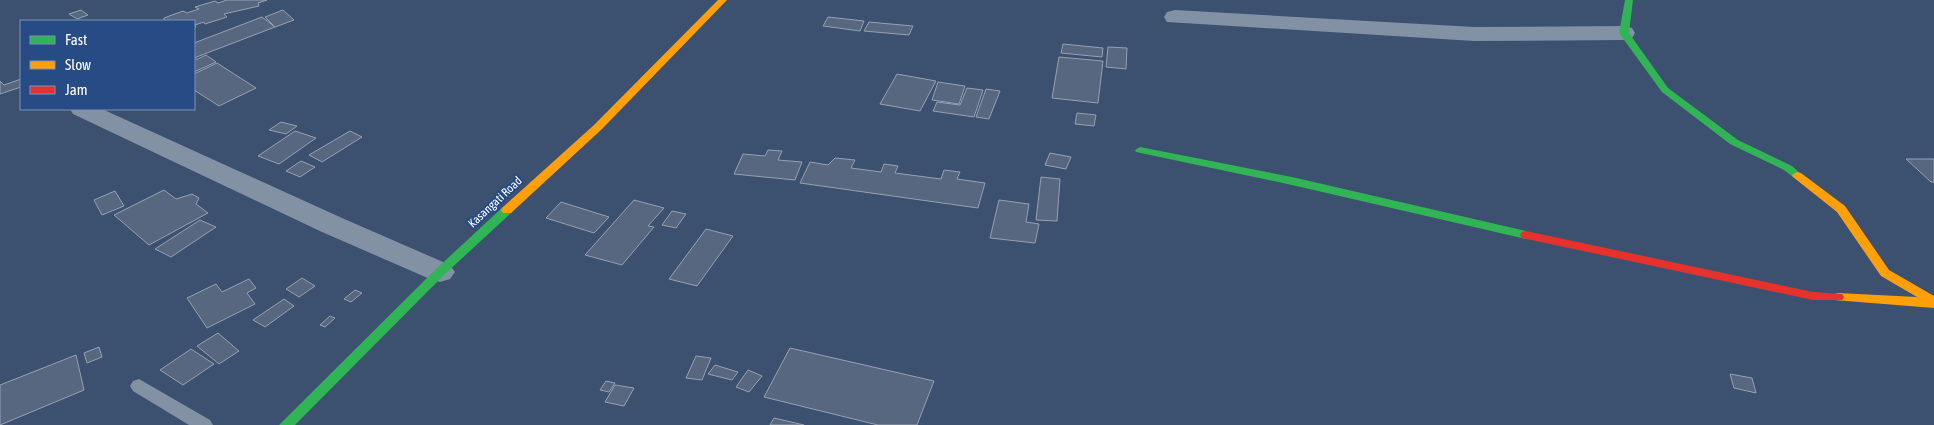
<svg xmlns="http://www.w3.org/2000/svg" width="1934" height="425" viewBox="0 0 1934 425" font-family="'Asap Condensed',sans-serif">
<style>
.building{fill:#586780;stroke:#96a1b3}
.lines{fill:none;stroke-linecap:round;stroke-linejoin:round}
.lane{fill:#8391a5;fill-rule:evenodd}
.street{fill:#8391a5;fill-rule:evenodd}
.fast{fill:#30b455;fill-rule:evenodd}
.slow{fill:#ff9f0a;fill-rule:evenodd}
.jam{fill:#e5322d;fill-rule:evenodd}
.labels{text-anchor:middle;stroke-width:4;stroke-linejoin:round;paint-order:stroke}
.street-label{font-size:12px;fill:#fff;stroke:#264b85}
</style>
<rect width="100%" height="100%" fill="#3c506f"/>
<!-- building -->
<path class="building" d="M227,0H267L258,3L259,6L224,14L227,17L205,24L204,22L195,25L196,27L194,28V21H164V18L183,11L187,13L199,9L195,7L215,1L218,3Z
M81,10L88,15L77,19L69,14Z
M283,10L294,20L275,27L265,17Z
M262,17L275,27L194,58V43Z
M828,17L864,21L860,31L823,26Z
M869,22L913,26L909,35L864,31Z
M1063,44L1103,48L1102,57L1061,53Z
M1108,47L1127,48L1126,69L1106,67Z
M206,55L216,62L194,72V59H198Z
M1059,57L1103,61L1098,103L1052,98Z
M217,63L256,88L219,106L194,90V74Z
M897,74L936,81L920,111L880,104Z
M21,79V87L0,94V81L4,85Z
M938,82L965,86L959,104L932,100Z
M967,88L983,90L974,117L933,111L937,102L960,105Z
M986,89L1000,91L989,119L976,117Z
M1077,113L1096,115L1094,126L1075,124Z
M281,122L297,126L286,134L269,130Z
M295,131L316,138L279,164L258,156Z
M350,131L362,137L322,162L309,155Z
M768,150L782,151L778,160L802,162L795,180L734,174L743,154L765,156Z
M1050,153L1071,157L1066,169L1045,165Z
M835,158L855,160L851,168L881,172L884,164L898,166L895,173L941,179L944,170L960,172L957,179L985,183L978,208L800,183L810,162L828,165Z
M1906,159H1934V182H1931Z
M301,161L315,167L300,177L286,171Z
M1041,177L1060,179L1057,221L1036,220Z
M164,190L176,199L192,194L199,198L196,204L208,213L149,245L114,215Z
M115,191L124,206L102,215L94,200Z
M634,200L664,208L648,226L654,227L622,265L585,255Z
M999,200L1029,204L1026,222L1039,224L1035,243L990,238Z
M561,202L609,217L594,233L546,218Z
M672,211L686,214L676,228L662,225Z
M200,220L216,227L171,257L155,249Z
M706,229L733,236L697,286L669,279Z
M302,278L315,286L299,297L286,289Z
M249,279L256,288L247,293L255,304L207,328L187,298L216,284L222,292Z
M355,290L362,293L351,302L344,299Z
M284,299L294,306L265,327L253,320Z
M330,316L335,318L325,327L320,325Z
M218,333L239,351L219,364L197,346Z
M99,347L102,357L87,363L84,353Z
M790,348L934,381L917,425H878L764,397Z
M191,349L214,364L183,385L160,370Z
M76,355L84,390L0,425V385Z
M696,356L711,358L702,380L686,378Z
M715,365L738,372L732,380L708,374Z
M748,370L762,376L749,392L736,387Z
M1730,374L1752,378L1756,393L1734,388Z
M606,381L615,383L609,392L600,390Z
M615,385L634,388L624,406L605,402Z
M774,418L804,425H770Z"/>
<g class="lines">
<!-- lane -->
<path class="lane" d="M139,379L210,420L213,425H189L133,391L130,386L133,381Z"/>
<!-- street -->
<path class="street" d="M1175,10L1474,27L1624,26L1632,28L1635,33L1632,38L1624,40L1474,41L1167,22L1164,17L1167,12Z
M70,109H102L342,218L450,265L455,272L450,279L440,282L430,279L322,232L73,114Z"/>
<!-- fast -->
<path class="fast" d="M1625,0H1633L1629,33L1668,88L1738,140L1792,166L1802,175L1801,177H1793L1784,170L1730,144L1662,92L1619,33Z
M1140,147L1292,177L1526,231L1532,235L1526,239L1292,185L1136,152L1135,150Z
M507,206L511,207L513,210L511,213L444,275L295,425H279L436,269L503,207Z"/>
<!-- slow -->
<path class="slow" d="M718,0H727L602,129L511,213H503L501,210L503,207L594,125Z
M1797,172L1801,173L1845,206L1889,270L1934,296V308L1834,300L1832,297L1834,294L1838,293L1917,297L1881,276L1837,212L1793,177L1792,175Z"/>
<!-- jam -->
<path class="jam" d="M1526,231L1813,292L1842,294L1844,297L1842,300H1813L1522,238L1520,235L1522,232Z"/>
</g>
<g class="labels">
<!-- street labels -->
<g class="street-label">
<text transform="translate(495 202) rotate(-43)" y="4">Kasangati Road</text>
</g>
</g>
<!-- legend -->
<rect x="20" y="20" width="175" height="90" fill="#264b85" stroke="#7d93b6"/>
<rect x="30" y="36" width="25" height="8" fill="#30b455" stroke="#7d93b6"/>
<text x="65" y="45" font-size="15" fill="#ffffff">Fast</text>
<rect x="30" y="61" width="25" height="8" fill="#ff9f0a" stroke="#7d93b6"/>
<text x="65" y="70" font-size="15" fill="#ffffff">Slow</text>
<rect x="30" y="86" width="25" height="8" fill="#e5322d" stroke="#7d93b6"/>
<text x="65" y="95" font-size="15" fill="#ffffff">Jam</text>
</svg>
